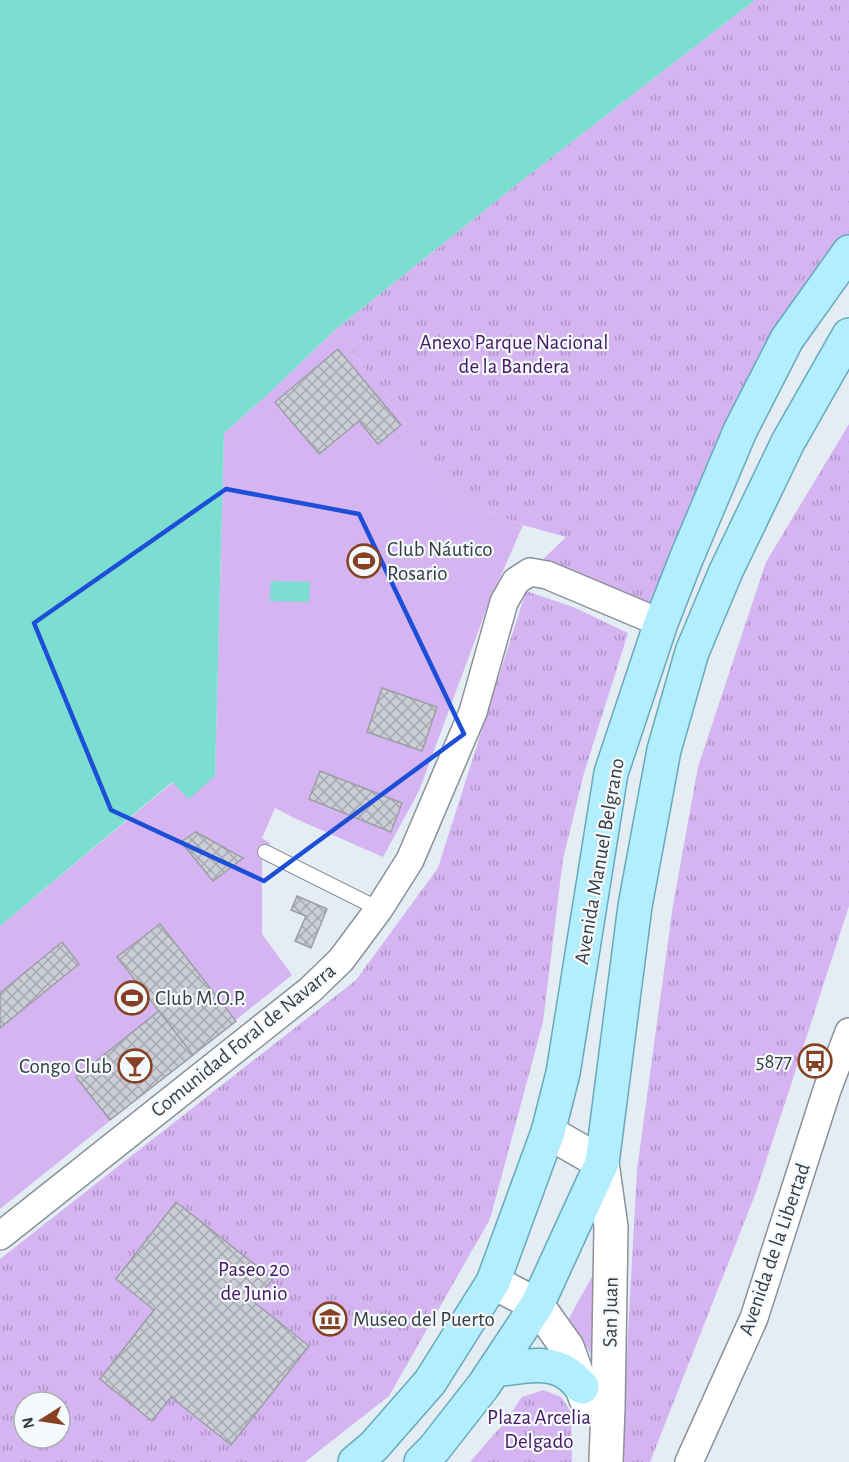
<svg xmlns="http://www.w3.org/2000/svg" width="849" height="1462" viewBox="0 0 849 1462" font-family="'Alegreya Sans',sans-serif">
<style>
.green{fill:#d5b5f1}
.park{fill:url(#park-tufts);fill-rule:evenodd}
.water{fill:#7cded1}
.building{fill:url(#building-cross-hatch);stroke:#9c9ea7;stroke-width:1.5}
.lines{fill:none;stroke-linecap:round;stroke-linejoin:round}
.lane-casing{stroke:#8b9299;stroke-width:16}
.street-casing{stroke:#8b9299;stroke-width:30}
.secondary-casing{stroke:#8b9299;stroke-width:36}
.primary-casing{stroke:#67a9ba;stroke-width:36}
.lane{stroke:#fff;stroke-width:14}
.street{stroke:#fff;stroke-width:27}
.secondary{stroke:#fff;stroke-width:33}
.primary{stroke:#b2eefd;stroke-width:33}
.marked{fill:none;stroke:#1d4ed8;stroke-width:4.5;stroke-linejoin:round}
.labels{text-anchor:middle;stroke-width:4.5;stroke-linejoin:round;paint-order:stroke}
.park-label{font-size:21px;fill:#451962;stroke:#f4f9fd}
.poi-label{font-size:21px;fill:#3a3d40;stroke:#f4f9fd;text-anchor:start}
.street-label{font-size:21px;fill:#3a3d40;stroke:#f4f9fd}
</style>
<defs>
<pattern id="park-tufts" width="24" height="20" patternUnits="userSpaceOnUse" patternTransform="scale(1.5)"><rect width="24" height="20" fill="#d5b5f1"/><path d="M3 7l-1-3M5 7V3M7 7l1-3M15 17l-1-3M17 17v-4M19 17l1-3" fill="none" stroke="#ae94c5"/></pattern>
<pattern id="building-cross-hatch" width="8" height="8" patternUnits="userSpaceOnUse" patternTransform="scale(1.5)"><rect width="8" height="8" fill="#ccced7"/><path d="M0 0l8 8M0 8l8-8" fill="none" stroke="#a7a8b0"/></pattern>
</defs>
<rect width="100%" height="100%" fill="#e4ecf4"/>
<!-- green -->
<path class="green" d="M336,329L462,502L523,525L488,605L419,791L383,857L294,818L275,808L262,838L270,843L262,858V934L292,975L0,1209V926L173,782L215,776L224,433L267,395Z
M600,1262L599,1368L583,1341L568,1320Z"/>
<!-- park -->
<path class="park" d="M755,0H849V252L661,623L530,572L566,537L523,525L462,502L336,329L525,178Z
M849,424V906L755,1195L650,1462H621L637,1170L673,905L698,767L766,562Z
M526,591L573,607L628,633L584,773L563,859L543,1022L490,1219L389,1396L305,1462H0V1259L356,980L438,868ZM24,1402H60V1438H24Z
M543,1390L561,1397L571,1412L572,1462H470L504,1423L522,1397Z"/>
<!-- water -->
<path class="water" d="M0,0H755L525,178L336,329L267,395L224,433L215,776L189,799L172,782L0,926Z
M271,581L310,582L309,602L270,601Z"/>
<!-- building -->
<path class="building" d="M338,349L401,425L378,444L359,421L319,454L275,402Z
M382,688L437,707L422,751L367,732Z
M320,771L402,803L391,832L309,799Z
M196,832L243,858L213,881L181,842Z
M297,896L327,909L311,948L295,941L306,916L291,910Z
M160,924L236,1021L193,1055L117,957Z
M62,942L79,964L0,1028V993Z
M159,1011L193,1055L110,1120L76,1077Z
M176,1202L273,1279L254,1302L309,1346L231,1445L171,1397L152,1421L100,1379L154,1310L116,1279Z"/>
<g class="lines">
<defs>
<path id="lane" d="M265,852L379,909"/>
<path id="street" d="M0,1236L310,990L341,960L379,909L410,860L473,712L504,602L516,581L530,572L547,575L661,623
M689,1462L754,1318L827,1090L849,1032"/>
<path id="secondary" d="M548,1132L602,1163L611,1227L608,1407L606,1462
M493,1282L537,1305L567,1347L586,1399"/>
<path id="primary" d="M494,1370C517,1368 548,1359 568,1374C573,1377 577,1383 582,1387
M355,1462L374,1446L430,1382L493,1282L548,1132L563,1073L611,773L661,623L686,559L740,431L787,339L849,252
M421,1462L434,1449L484,1385L537,1305L602,1163L635,906L664,750L692,652L726,571L788,442L849,335"/>
</defs>
<!-- lane casing -->
<use href="#lane" class="lane-casing"/>
<!-- street casing -->
<use href="#street" class="street-casing"/>
<!-- secondary casing -->
<use href="#secondary" class="secondary-casing"/>
<!-- primary casing -->
<use href="#primary" class="primary-casing"/>
<!-- lane -->
<use href="#lane" class="lane"/>
<!-- street -->
<use href="#street" class="street"/>
<!-- secondary -->
<use href="#secondary" class="secondary"/>
<!-- primary -->
<use href="#primary" class="primary"/>
</g>
<!-- marked area -->
<path class="marked" d="M226,489L359,514L464,734L264,881L111,810L34,623Z"/>
<!-- icons -->
<defs>
<symbol id="stadium-ring" viewBox="-11 -11 22 22"><circle r="9.5" fill="#f4f9fd" stroke="#884022" stroke-width="1.5"/><path d="M0-5a6.5 5 0 1 0 0 10a6.5 5 0 1 0 0-10ZM-3.5-1.8h7v3.6h-7Z" fill="#884022"/></symbol>
<symbol id="bus-ring" viewBox="-11 -11 22 22"><circle r="9.5" fill="#f4f9fd" stroke="#884022" stroke-width="1.5"/><path d="M-5-6H5V4H4V6H2V4H-2V6H-4V4H-5ZM-3.5-4V0h7V-4ZM-3.5 1.2v1.5H-2V1.2ZM2 1.2v1.5H3.5V1.2Z" fill="#884022"/></symbol>
<symbol id="bar-ring" viewBox="-11 -11 22 22"><circle r="9.5" fill="#f4f9fd" stroke="#884022" stroke-width="1.5"/><path d="M-6-5H6L.8 .8V4.5H3.5V6h-7V4.5H-.8V.8Z" fill="#884022"/></symbol>
<symbol id="museum-ring" viewBox="-11 -11 22 22"><circle r="9.5" fill="#f4f9fd" stroke="#884022" stroke-width="1.5"/><path d="M0-6L6-3V-2H-6V-3ZM-5-1h2V3h-2ZM-1-1h2V3h-2ZM3-1h2V3H3ZM-6 4H6V6H-6Z" fill="#884022"/></symbol>
</defs>
<g fill-rule="evenodd">
<use href="#stadium-ring" x="345" y="542" width="38" height="38"/>
<use href="#stadium-ring" x="113" y="979" width="38" height="38"/>
<use href="#bus-ring" x="796" y="1042" width="38" height="38"/>
<use href="#bar-ring" x="116" y="1047" width="38" height="38"/>
<use href="#museum-ring" x="311" y="1300" width="38" height="38"/>
</g>
<g class="labels">
<!-- park labels -->
<g class="park-label">
<text x="514" y="349">Anexo Parque Nacional<tspan x="514" dy="24">de la Bandera</tspan></text>
<text x="254" y="1276">Paseo 20<tspan x="254" dy="24">de Junio</tspan></text>
<text x="539" y="1424">Plaza Arcelia<tspan x="539" dy="24">Delgado</tspan></text>
</g>
<!-- poi labels -->
<g class="poi-label">
<text x="387" y="556">Club Náutico<tspan x="387" dy="24">Rosario</tspan></text>
<text x="155" y="1005">Club M.O.P.</text>
<text x="792" y="1068" text-anchor="end">5877</text>
<text x="112" y="1073" text-anchor="end">Congo Club</text>
<text x="353" y="1326">Museo del Puerto</text>
</g>
<!-- street labels -->
<g class="street-label">
<text transform="translate(599 861) rotate(-80)" y="7">Avenida Manuel Belgrano</text>
<text transform="translate(243 1040) rotate(-39)" y="7">Comunidad Foral de Navarra</text>
<text transform="translate(774 1249) rotate(-71)" y="7">Avenida de la Libertad</text>
<text transform="translate(610 1312) rotate(-89)" y="7">San Juan</text>
</g>
</g>
<!-- north arrow -->
<g transform="translate(42 1420) rotate(258)"><circle r="28" fill="#f4f9fd" stroke="#aaaeb1" stroke-width="1.5"/>
<path d="M0-4.5L10 22L0 15L-10 22Z" fill="#884022"/>
<text y="-9" font-size="16" font-weight="bold" text-anchor="middle" fill="#3a3d40">N</text>
</g>
</svg>
